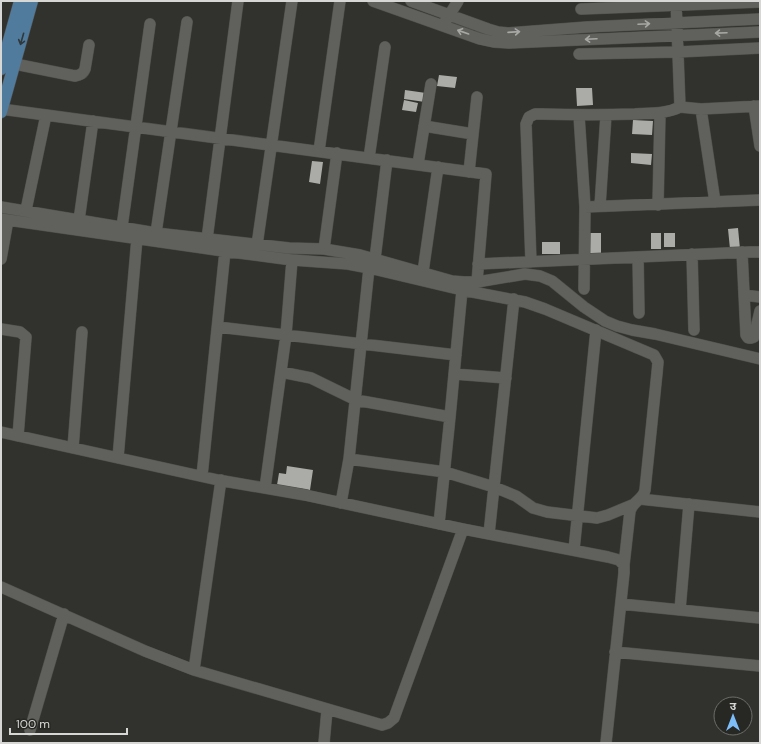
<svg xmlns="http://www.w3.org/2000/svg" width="761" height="744" viewBox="0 0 761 744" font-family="'DM Sans','Noto Sans Devanagari',sans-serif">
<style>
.building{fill:#abaca7}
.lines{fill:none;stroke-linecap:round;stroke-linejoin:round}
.minor-casing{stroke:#4e4e4b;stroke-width:12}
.major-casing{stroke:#4e4e4b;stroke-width:13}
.minor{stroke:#60615c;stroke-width:11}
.major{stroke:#517b9d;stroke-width:12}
.oneway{stroke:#a7a8a5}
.oneway2{stroke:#2f383c}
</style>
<rect width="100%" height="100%" fill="#31312d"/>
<!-- building -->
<path class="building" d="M439,75L457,77L455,88L437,86Z
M576,88H592L593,105L577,106Z
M405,90L426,93L425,102L404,99Z
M404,100L418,103L416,112L402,110Z
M633,120L653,121L652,135L632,134Z
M631,153L652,154L651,165L631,163Z
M312,161L323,162L320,184L309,182Z
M738,228L740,249H730L728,229Z
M589,233H601V254H589Z
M651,233H661V249H651Z
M664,233H675V247H664Z
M542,242H560V254H542Z
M287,466L313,470L310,490L277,485L279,473L286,474Z"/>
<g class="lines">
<defs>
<path id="minor" d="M373,1L480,39L494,42L509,43L760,32
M411,1L488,29L498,32L508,33L587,27L760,19
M581,9L760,2
M445,22L458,1
M579,54L678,52L760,48
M15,64L75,76C80,75 83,74 85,69L89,45
M754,106L760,146
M680,107L701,109L760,106
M1,109L486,174L477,282
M701,109L715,202
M579,115L585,207L584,289
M424,126L473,134
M319,151L340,1
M369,158L385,47
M418,164L431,84
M469,172L477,97
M658,205L660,113
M600,206L606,115
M1,207L156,233L289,248L324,249L360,255L452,281L464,282H477L525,274L540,276L552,281L584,307L605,321L617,326L632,330L655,334L760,359
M585,207L760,200
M26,210L46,115
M1,219L223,251L292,260L348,264L369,268L462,290L525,302L545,309L654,355L658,362L657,373L645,490C643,500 633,501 630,511L624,565
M79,220L93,121
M122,227L150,24
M156,233L187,22
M207,239L238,1
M257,245L292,1
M324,249L337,153
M742,252L746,335L748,338H751L754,337L760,311
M692,254L694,330
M638,257L639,313
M1,259L8,220
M375,259L387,160
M531,262L526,124L529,117L535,114H542C573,115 604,115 635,114C650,113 666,114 680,107L676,1
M478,264L750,252H760
M423,272L438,167
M744,295L760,297
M218,327L456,355
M1,329L20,332L26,337L18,436
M281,372L311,378L356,400L450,417
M454,374L506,378
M1,432L218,480L305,495L463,529L608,557L619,560L624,565V573L606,743
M73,448L82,332
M118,458L137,238
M349,459L445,472L494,487L516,496L533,508L547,512L597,518L608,515L632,505
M202,476L225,251
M265,488L286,335L292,260
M640,499L760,512
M341,503L349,459L369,268
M439,524L450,417L462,290
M489,534L514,299
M574,550L596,330
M1,587L145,651L194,670L382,725L388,723L394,718L463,529
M621,604L760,618
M680,610L689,504
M615,652L760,666
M194,670L221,480
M30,730L64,614
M324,743L327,710"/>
<path id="major" d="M1,69L20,1
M1,112L32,1"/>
</defs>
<!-- minor casing -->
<use href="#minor" class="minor-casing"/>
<!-- major casing -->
<use href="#major" class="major-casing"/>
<!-- minor -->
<use href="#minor" class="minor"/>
<!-- major -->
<use href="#major" class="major"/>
</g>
<!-- one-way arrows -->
<defs><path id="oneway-shaft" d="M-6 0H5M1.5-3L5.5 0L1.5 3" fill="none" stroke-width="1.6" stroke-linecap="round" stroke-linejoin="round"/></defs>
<g class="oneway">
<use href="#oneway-shaft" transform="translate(644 24) rotate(-3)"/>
<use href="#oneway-shaft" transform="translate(463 32) rotate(-161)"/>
<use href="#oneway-shaft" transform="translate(514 32) rotate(-4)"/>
<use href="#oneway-shaft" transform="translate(721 33) rotate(178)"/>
<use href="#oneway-shaft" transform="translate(591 39) rotate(177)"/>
</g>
<use class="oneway2" href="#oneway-shaft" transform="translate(22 39) rotate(106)"/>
<!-- border -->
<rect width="761" height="744" fill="none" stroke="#d7d7d5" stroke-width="4"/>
<!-- north arrow -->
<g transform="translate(733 716)"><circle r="19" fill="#272724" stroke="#6d6d6b"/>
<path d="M0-3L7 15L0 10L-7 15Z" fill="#7dbef9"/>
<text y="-6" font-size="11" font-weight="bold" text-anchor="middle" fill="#d7d7d5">उ</text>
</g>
<!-- scale -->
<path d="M10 728v6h117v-6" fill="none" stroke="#d7d7d5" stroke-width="2"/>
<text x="16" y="728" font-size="12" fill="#d7d7d5" stroke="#272724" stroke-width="3" paint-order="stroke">100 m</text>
</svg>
